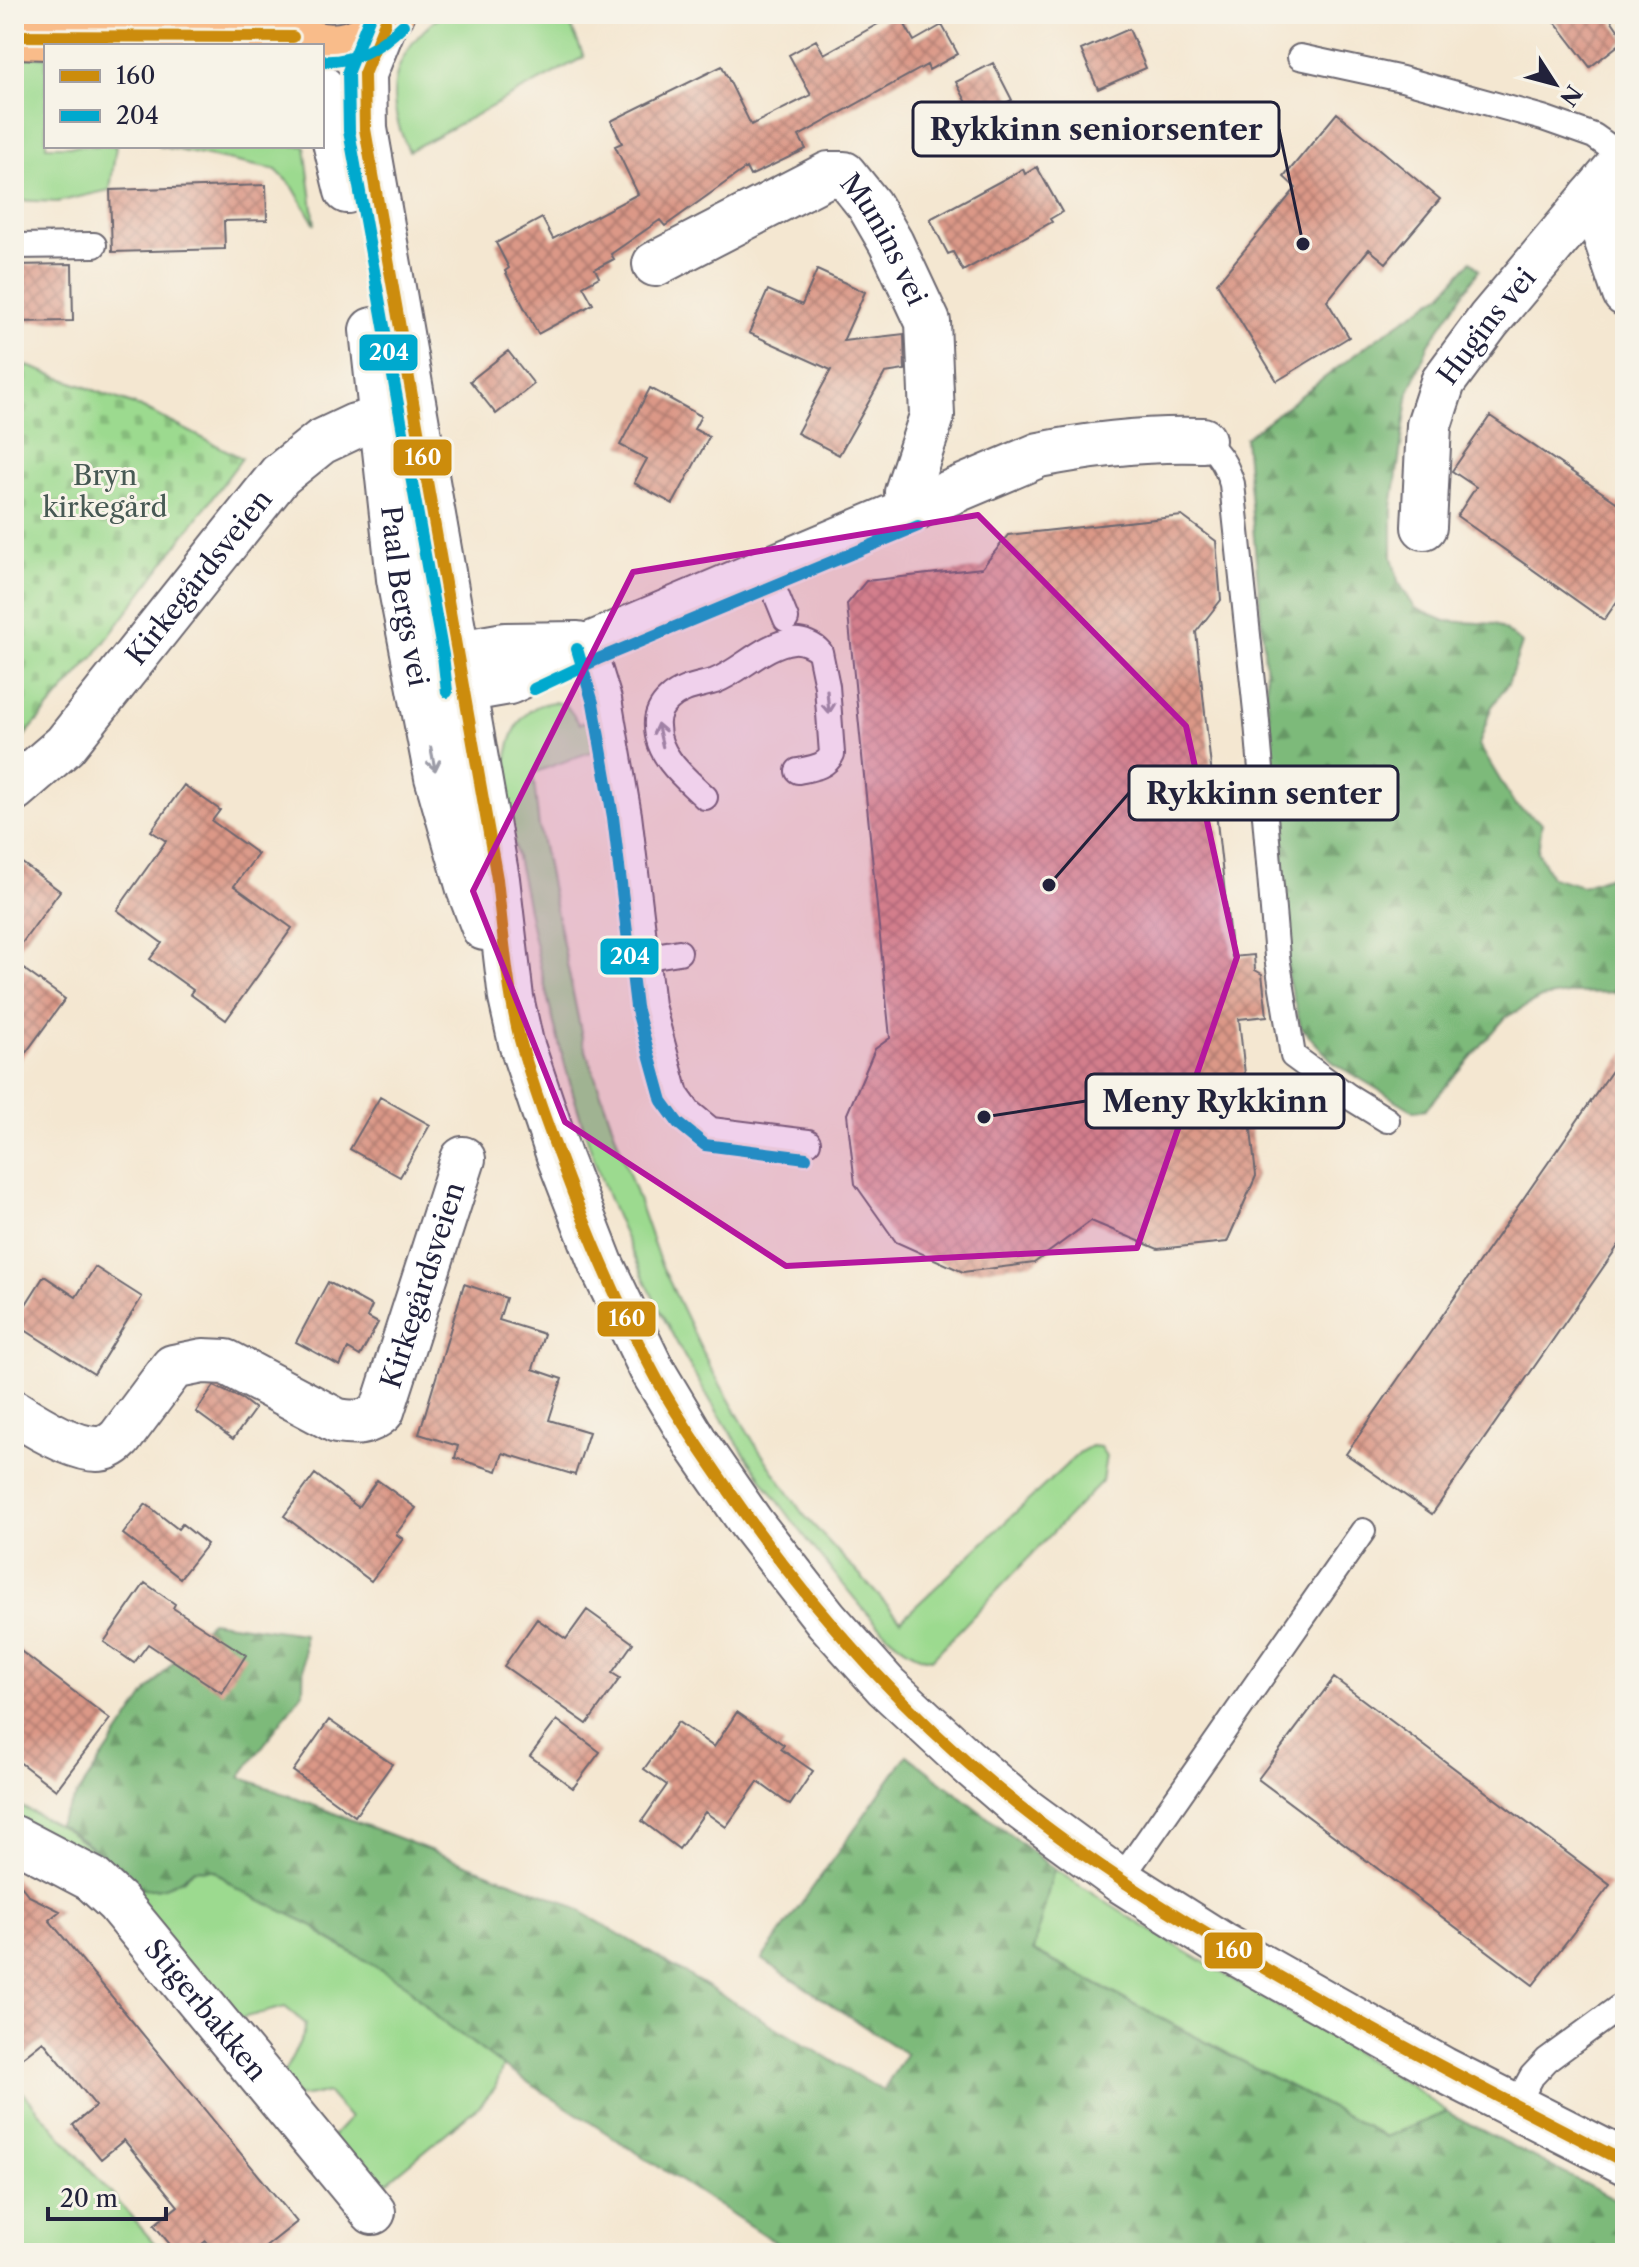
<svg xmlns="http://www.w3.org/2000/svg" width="1639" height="2267" viewBox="0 0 1639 2267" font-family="'Libre Caslon Text',serif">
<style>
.grass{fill:#9cda8f;stroke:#5f7e65;stroke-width:2}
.forest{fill:url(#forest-firs);stroke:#506e5a;stroke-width:2}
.cemetery{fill:url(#cemetery-stones);stroke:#5f7e65;stroke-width:2}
.building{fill:url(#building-cross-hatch)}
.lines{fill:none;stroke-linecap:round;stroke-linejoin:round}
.service-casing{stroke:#6c6770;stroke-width:28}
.minor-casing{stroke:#6c6770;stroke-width:48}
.tertiary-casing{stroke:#6c6770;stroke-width:48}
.primary-casing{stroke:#6c6770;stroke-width:48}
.service{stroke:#fff;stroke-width:24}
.minor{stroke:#fff;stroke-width:44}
.tertiary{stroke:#fff;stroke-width:44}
.primary{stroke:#f9bc8a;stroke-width:44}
.bus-1-casing{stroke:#f7f3e8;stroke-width:18}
.bus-2-casing{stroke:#f7f3e8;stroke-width:18}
.bus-1{stroke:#cc8c0c;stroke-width:12}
.bus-2{stroke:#00a9ce;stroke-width:12}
.oneway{stroke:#9c9ca7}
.marked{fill:#b5179e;fill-opacity:0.2;stroke:#b5179e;stroke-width:6;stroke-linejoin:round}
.labels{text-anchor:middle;stroke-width:6;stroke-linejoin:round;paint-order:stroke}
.street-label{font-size:28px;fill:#22223b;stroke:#f7f3e8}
.park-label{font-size:28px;fill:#475954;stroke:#f7f3e8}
.leader{fill:none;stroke:#22223b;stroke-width:3}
.callout-dot{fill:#22223b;stroke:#f7f3e8;stroke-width:3}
.callout{fill:#f7f3e8;stroke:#22223b;stroke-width:3}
.callout-label{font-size:30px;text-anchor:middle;font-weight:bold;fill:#22223b}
.line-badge{stroke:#f7f3e8;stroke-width:3}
.badge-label{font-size:22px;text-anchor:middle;font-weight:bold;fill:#fff}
</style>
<defs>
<pattern id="forest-firs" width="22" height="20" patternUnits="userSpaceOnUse" patternTransform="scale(2)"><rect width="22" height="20" fill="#7dba7a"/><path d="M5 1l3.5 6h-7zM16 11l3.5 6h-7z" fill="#669765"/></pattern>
<pattern id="cemetery-stones" width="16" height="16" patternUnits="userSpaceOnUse" patternTransform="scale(2)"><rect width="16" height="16" fill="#9cda8f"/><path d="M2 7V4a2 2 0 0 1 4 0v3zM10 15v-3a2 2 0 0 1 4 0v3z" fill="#86bb7c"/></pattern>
<pattern id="building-cross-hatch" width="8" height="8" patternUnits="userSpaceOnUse" patternTransform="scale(2)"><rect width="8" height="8" fill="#db9887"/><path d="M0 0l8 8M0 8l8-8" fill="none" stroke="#b17c70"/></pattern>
</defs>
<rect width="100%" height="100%" fill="#f7f3e8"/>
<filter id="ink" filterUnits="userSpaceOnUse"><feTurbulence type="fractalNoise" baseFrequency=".0125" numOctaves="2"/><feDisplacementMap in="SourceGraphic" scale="16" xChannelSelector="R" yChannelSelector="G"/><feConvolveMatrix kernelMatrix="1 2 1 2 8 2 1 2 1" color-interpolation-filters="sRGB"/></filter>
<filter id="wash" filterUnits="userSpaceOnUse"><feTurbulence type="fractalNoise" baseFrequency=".006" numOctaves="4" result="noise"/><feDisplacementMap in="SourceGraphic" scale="32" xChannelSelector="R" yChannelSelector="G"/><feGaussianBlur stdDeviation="1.8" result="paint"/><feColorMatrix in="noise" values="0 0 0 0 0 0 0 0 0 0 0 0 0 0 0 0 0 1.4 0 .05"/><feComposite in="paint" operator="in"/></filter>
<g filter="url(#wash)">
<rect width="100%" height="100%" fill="#f4e7d1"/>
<!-- grass -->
<path class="grass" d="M443,14H566L584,57L409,151C381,94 392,52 443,14Z
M14,56L46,57V146H116L110,190L57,202L14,200Z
M158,146H305L315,225L293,187L276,170Z
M555,702L566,705L580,724L592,718L604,747L533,773L539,827L583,1042L660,1262L709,1365L755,1444L803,1514L901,1620L1080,1452L1091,1446L1100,1447L1106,1456L1102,1481L932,1659C896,1656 856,1600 834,1573C764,1488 701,1395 652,1295C635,1259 617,1222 603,1184C567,1086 542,983 522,880C514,844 503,804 506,767C508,736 521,704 555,702Z
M14,1803L67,1830L106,1859L183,1880L194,1869L214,1870L237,1889L314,1926L326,1938L405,1984L437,2017L503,2066L495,2088L480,2105L375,2192L328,2141L350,2118L328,2093L297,2097L283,2074L304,2034L306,2024L285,2007L234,2020L14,1828Z
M1054,1869L1140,1924L1411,2086L1447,2112L1386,2137L1032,1950Z
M14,2082L163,2253H14Z"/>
<!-- forest -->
<path class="forest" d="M1471,261L1479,270L1429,344L1409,392L1392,507V557L1398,581L1415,608L1445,621L1496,624L1522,643L1508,684L1491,708L1479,745L1515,805L1542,823L1538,852L1551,877L1582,886L1625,871V992L1574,993L1541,998L1506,1017L1426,1109L1414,1111L1334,1063L1301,1027L1287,975L1264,649L1245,438L1374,340L1442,294Z
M210,1621L304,1634L303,1692L240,1777L565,1902L883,2091L906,2054L762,1959L907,1755L1054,1869L1033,1951L1386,2137L1447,2112L1625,2205V2253H916L890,2246L874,2253H792L503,2066L437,2017L405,1984L326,1937L314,1926L237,1889L214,1870L194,1869C181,1882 156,1895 137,1886C129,1882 120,1871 113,1865C96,1850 78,1834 57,1825L149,1689Z"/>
<!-- cemetery -->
<path class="cemetery" d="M14,361L143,408L242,458L95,655L14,748Z"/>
<g id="blocks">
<!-- building -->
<path class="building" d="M896,14H899L914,41L942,25L958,54L929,70L927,65L799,136L806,149L750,176L746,168L665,226L660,220L611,254L614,259L595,269L599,277L583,286L593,304L538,334L505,271L509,268L496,243L542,218L553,239L638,194L615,146L622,143L611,121L722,66L751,125L811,95L789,55L816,40L824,54Z
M1549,14H1607L1625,40L1590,67Z
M1129,29L1146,68L1098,89L1081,50Z
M993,63L1012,100L975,118L956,82Z
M1337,113L1440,199L1386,263L1369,249L1327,301L1349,337L1277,381L1217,283L1296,188L1284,177Z
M1037,167L1062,212L1050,219L1052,222L963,271L953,252L948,254L930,219L1023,169L1025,174Z
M266,185L267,220L224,221L225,249L112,252L110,190Z
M72,264L73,321L14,322V265Z
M817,270L865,292L843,341L904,334L905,370L885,373L839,455L797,433L831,370L749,333L768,290L802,305Z
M508,351L534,384L496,414L470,381Z
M650,388L701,416L694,429L709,437L673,504L634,483L647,459L620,445Z
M1490,416L1625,508V590L1604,620L1457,516L1476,487L1452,471Z
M1182,516L1216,541L1221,600L1196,632L1232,957L1254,955L1255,970L1262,974L1267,1016L1239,1019L1256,1176L1227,1242L1158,1249L1091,1221L1034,1263L963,1272L896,1242L855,1184L847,1114L875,1049L890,1038L847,604L866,581L982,568L1008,535Z
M184,785L220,810L212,821L258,854L234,886L292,928L226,1020L190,994L193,990L150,959L162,943L117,910L166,841L151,831Z
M14,857L60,891L14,954Z
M14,962L65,999L14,1069Z
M1625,1052V1236L1432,1514L1346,1454Z
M380,1097L430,1125L400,1177L350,1149Z
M95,1267L142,1297L94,1374L14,1323L44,1276L76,1297Z
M328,1282L372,1306L367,1317L378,1323L360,1356L348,1349L340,1366L296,1342Z
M464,1284L506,1298L499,1320L544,1334L533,1369L562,1379L549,1420L589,1432L575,1475L503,1453L497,1471L455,1458L458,1446L419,1434Z
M214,1386L242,1399L255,1409L233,1439L196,1412Z
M315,1474L358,1507L377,1480L416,1508L396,1534L403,1539L371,1581L284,1516Z
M146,1504L178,1529L182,1524L207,1544L180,1578L123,1534Z
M145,1583L175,1604L173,1608L246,1655L222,1693L148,1644L134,1663L104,1642Z
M587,1610L633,1643L612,1673L620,1678L587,1724L504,1666L537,1619L566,1639Z
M14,1646L110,1719L56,1790L14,1758Z
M1334,1678L1610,1885L1533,1985L1258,1779Z
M737,1712L784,1745L781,1749L813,1771L790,1805L758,1782L726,1827L705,1812L679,1849L642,1821L667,1785L644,1769L678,1722L714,1747Z
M329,1720L392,1764L355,1816L293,1771Z
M557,1720L600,1752L573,1788L530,1756Z
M14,1877L29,1896L60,1911L49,1920L297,2222L258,2253H216L206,2241L191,2253H177L154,2225L178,2206L124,2140L101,2159L73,2125L96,2106L43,2041L14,2064Z"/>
</g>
</g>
<g filter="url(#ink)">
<use href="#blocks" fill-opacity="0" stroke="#6c6770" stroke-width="2"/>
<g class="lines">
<defs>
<path id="service" d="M1300,57L1402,79L1543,118L1594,136L1625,158
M14,246L94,245
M1203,440C1219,453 1226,464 1232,484L1256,711L1277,957L1293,1056L1348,1096L1387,1120
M767,572L786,619
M592,644L609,699L629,815L652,1005L676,1094L689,1112L711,1130L808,1142
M705,797C685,778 657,756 657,726C656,716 661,706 669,699C682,687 699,686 715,681C741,671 764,644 793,641C802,640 814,645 820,652L827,686L832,754C826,767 812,768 798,771
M648,957L679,952
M1120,1880L1363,1531
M1516,2105L1532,2076L1547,2060L1625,2003"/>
<g id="minor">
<path d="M1592,197L1625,294"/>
<path id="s1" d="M655,264L829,174H844L869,205L891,243L928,322L932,416L907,492L912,511"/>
<path id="s2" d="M1424,527L1429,425L1443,382L1489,320L1625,158"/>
<path d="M427,676L459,653L505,645L578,644"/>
<path d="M425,683L463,690L509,682L592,644L1039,455C1094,444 1147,438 1203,440"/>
<path id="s3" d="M14,789L65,745L280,475L321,442L355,426L414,411"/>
<path id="s4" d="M14,1412C34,1425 73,1449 97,1449C107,1449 114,1444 120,1438L173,1367L203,1361L226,1362L337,1421C356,1424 367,1424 382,1411L463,1159"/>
<path id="s5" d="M14,1838L92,1879L117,1902L373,2212"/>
</g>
<g id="tertiary">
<path d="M385,22L364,74L365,129L497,879L511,998L521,1043L560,1159L601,1264L651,1368L697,1445L751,1523L826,1619L886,1686L968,1762L1019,1806L1120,1880L1224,1946L1442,2069L1625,2162"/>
<path d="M322,88L347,191"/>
<path id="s6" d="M372,330L399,579L437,777L469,889L484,928"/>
</g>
<path id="primary" d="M269,18C306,54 358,57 392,14
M14,36L83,38L293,37"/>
</defs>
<!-- service casing -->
<use href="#service" class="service-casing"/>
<!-- minor casing -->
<use href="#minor" class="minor-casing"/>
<!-- tertiary casing -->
<use href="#tertiary" class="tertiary-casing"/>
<!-- primary casing -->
<use href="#primary" class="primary-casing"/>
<!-- service -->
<use href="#service" class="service"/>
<!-- minor -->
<use href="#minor" class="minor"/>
<!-- tertiary -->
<use href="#tertiary" class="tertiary"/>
<!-- primary -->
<use href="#primary" class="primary"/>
<defs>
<path id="bus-1" d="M385,22L364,74L365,129L497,879C503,933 507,987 520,1040C534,1091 554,1143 573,1193C596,1252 621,1310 650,1366C672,1409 700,1449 727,1488C809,1607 906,1716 1019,1806C1109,1877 1207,1936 1306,1992C1411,2052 1518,2107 1625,2162
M14,36L293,37"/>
<path id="bus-2" d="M370,16L348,71L349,131L443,655L447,692
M322,61C354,63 381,47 403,25
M577,649L593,703L613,817L636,1007L662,1101L678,1123L705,1145L806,1158
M534,689L598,659L918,526"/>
</defs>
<!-- bus-1 casing -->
<use href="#bus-1" class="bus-1-casing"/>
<!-- bus-2 casing -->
<use href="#bus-2" class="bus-2-casing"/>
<!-- bus-1 -->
<use href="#bus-1" class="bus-1"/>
<!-- bus-2 -->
<use href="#bus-2" class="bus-2"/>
</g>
<!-- one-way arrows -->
<defs><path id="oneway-shaft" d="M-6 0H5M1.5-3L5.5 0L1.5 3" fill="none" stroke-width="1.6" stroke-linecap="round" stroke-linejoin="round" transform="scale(2)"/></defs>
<g class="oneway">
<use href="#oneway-shaft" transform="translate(828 702) rotate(85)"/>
<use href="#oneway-shaft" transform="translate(660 735) rotate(-103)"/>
<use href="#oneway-shaft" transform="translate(433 759) rotate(79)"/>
</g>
</g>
<!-- marked area -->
<path class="marked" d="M978,515L1186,726L1237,957L1137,1248L786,1266L565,1122L473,891L633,572Z"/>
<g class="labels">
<!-- street labels -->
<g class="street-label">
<text dy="10" stroke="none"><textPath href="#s1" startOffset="288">Munins vei</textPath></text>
<text dy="10" stroke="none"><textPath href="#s2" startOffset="218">Hugins vei</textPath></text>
<text dy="10" stroke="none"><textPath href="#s3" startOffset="282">Kirkegårdsveien</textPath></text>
<text dy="10" stroke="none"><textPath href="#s6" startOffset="268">Paal Bergs vei</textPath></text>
<text dy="10" stroke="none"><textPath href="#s4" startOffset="566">Kirkegårdsveien</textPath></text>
<text dy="10" stroke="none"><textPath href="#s5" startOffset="262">Stigerbakken</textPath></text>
</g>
<!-- park labels -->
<g class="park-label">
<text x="105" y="485">Bryn<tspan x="105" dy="32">kirkegård</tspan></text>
</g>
</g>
<!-- callouts -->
<path class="leader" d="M1303 244L1279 129M1049 885L1129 793M984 1117L1086 1101"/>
<g class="callout-dot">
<circle cx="1303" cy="244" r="8"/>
<circle cx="1049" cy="885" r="8"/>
<circle cx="984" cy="1117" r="8"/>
</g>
<g class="callout">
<rect x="913" y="102" width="366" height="54" rx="8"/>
<rect x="1129" y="766" width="269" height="54" rx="8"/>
<rect x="1086" y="1074" width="258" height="54" rx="8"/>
</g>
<g class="callout-label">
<text x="1096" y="140">Rykkinn seniorsenter</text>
<text x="1264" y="804">Rykkinn senter</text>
<text x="1215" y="1112">Meny Rykkinn</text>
</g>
<g class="line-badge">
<rect x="358" y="333" width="61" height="39" rx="8" fill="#00a9ce"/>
<rect x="392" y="438" width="61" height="39" rx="8" fill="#cc8c0c"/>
<rect x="599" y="937" width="61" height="39" rx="8" fill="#00a9ce"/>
<rect x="596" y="1300" width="61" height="38" rx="8" fill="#cc8c0c"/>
<rect x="1203" y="1931" width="61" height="39" rx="8" fill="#cc8c0c"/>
</g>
<g class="badge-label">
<text x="389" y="360">204</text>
<text x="423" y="465">160</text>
<text x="630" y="964">204</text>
<text x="627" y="1326">160</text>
<text x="1234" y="1958">160</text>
</g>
<!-- margin -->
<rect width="1639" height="2267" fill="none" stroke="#f7f3e8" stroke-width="48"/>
<!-- legend -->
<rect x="44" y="44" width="280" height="104" fill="#f7f3e8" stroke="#a29fa3" stroke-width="2"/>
<rect x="60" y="70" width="40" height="12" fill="#cc8c0c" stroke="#a29fa3" stroke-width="2"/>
<text x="116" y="84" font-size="24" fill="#22223b">160</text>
<rect x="60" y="110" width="40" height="12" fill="#00a9ce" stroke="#a29fa3" stroke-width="2"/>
<text x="116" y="124" font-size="24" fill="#22223b">204</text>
<!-- north arrow -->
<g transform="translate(1555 84) rotate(126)" stroke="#f7f3e8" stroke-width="6" paint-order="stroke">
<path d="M0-6L14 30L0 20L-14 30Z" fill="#22223b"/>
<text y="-12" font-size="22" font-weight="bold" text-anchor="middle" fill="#22223b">N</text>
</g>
<!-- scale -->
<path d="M48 2207v12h118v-12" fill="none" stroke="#22223b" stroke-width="4"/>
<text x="60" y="2207" font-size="24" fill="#22223b" stroke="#f7f3e8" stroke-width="6" paint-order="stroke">20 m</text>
</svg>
